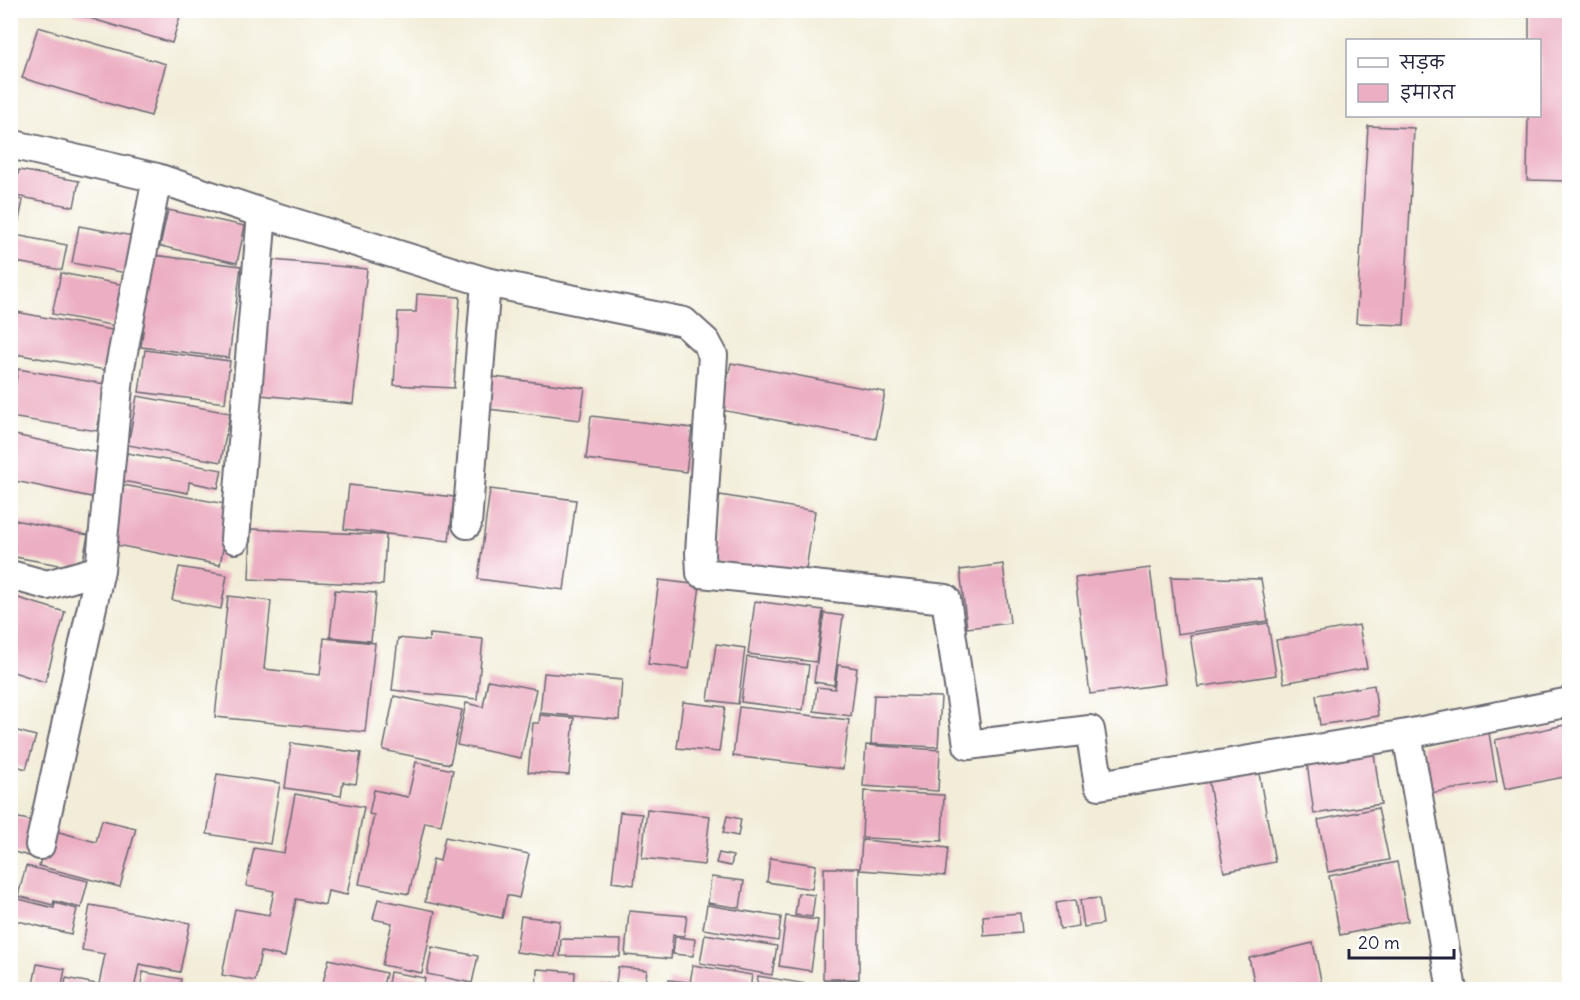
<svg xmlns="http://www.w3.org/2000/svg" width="1580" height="1000" viewBox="0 0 1580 1000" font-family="Delius,'Playpen Sans Deva',sans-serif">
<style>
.building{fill:#ecaec2}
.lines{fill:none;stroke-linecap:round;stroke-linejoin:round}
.minor-casing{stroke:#6b6972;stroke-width:32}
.minor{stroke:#fff;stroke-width:28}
</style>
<rect width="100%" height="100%" fill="#fff"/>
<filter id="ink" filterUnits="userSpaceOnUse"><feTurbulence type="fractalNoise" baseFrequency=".0167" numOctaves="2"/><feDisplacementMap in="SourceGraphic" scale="12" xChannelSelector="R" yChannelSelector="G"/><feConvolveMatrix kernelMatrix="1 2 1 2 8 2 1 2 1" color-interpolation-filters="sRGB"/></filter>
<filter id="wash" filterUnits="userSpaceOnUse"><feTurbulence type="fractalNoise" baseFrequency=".008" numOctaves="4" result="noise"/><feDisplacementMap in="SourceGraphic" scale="24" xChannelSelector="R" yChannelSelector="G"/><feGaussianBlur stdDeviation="1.35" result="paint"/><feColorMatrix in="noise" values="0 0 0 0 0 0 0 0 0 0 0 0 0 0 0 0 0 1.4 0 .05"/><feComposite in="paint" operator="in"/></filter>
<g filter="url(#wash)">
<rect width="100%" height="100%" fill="#f2edd8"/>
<g id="blocks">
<!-- building -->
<path class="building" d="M63,10H182L172,43Z
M1529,10H1569V181L1527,180L1528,116H1540V40H1529Z
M38,27L166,64L151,116L22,78Z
M1368,126L1414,128L1404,325L1356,323Z
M19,170L79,181L74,207L10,195V173L18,174Z
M10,198L23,200L17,230L10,228Z
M168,210L245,226L237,263L160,246Z
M79,226L133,236L126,273L72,263Z
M10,234L67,245L62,270L10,261Z
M153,255L241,266L229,358L141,347Z
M273,260L367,269L353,404L260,395Z
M61,273L125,285L116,326L52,314Z
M417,294L460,297L454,388L394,385L398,312H416Z
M11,311L112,330L105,370L10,353Z
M145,350L230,361L225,403L139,392Z
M731,363L885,392L876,439L721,410Z
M18,369L105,384L97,431L10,417Z
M485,376L585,388L580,420L480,408Z
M137,396L230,413L221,462L128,445Z
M591,416L692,428L686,472L586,459Z
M10,434L105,454L96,498L10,480Z
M127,453L222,470L218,488L189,482L188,493L122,481Z
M123,485L231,505L220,565L111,544Z
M349,485L454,497L449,541L344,529Z
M490,489L576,500L564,590L478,579Z
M720,495L815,511L805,576L709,560Z
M10,519L88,535L81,569L10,556Z
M251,529L386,535L383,585L249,579Z
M1003,564L1010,623L967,628L960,570Z
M179,567L227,575L221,609L172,600Z
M1150,568L1165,684L1090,694L1075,578Z
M1171,577L1261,579L1268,621L1177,634Z
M659,580L700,585L689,669L648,664Z
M335,590L376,593L371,641L330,637Z
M228,596L271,601L264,669L320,675L324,638L375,643L365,732L215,717Z
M15,597L65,612L45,682L10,671V611Z
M755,601L823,610L816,662L748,654Z
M824,613L843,616L834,685L814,682Z
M1268,623L1276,675L1198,687L1190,635Z
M1359,625L1367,668L1284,683L1276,640Z
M430,634L483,639L477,699L392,690L398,638L429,641Z
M716,644L745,648L738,704L708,700Z
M747,657L809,665L803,710L741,702Z
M838,665L857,668L851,716L814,711L817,687L835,689Z
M544,673L622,680L619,720L540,713Z
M488,680L536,689L521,758L457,745L466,703L483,707Z
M1374,685L1378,716L1320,725L1316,695Z
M874,695L941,697L938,747L871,744Z
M394,696L462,710L450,764L383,750Z
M683,702L725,707L719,752L677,748Z
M739,707L849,720L843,769L733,756Z
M540,715L574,718L569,775L528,772L533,723H539Z
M1569,724V776L1505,789L1495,740Z
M10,729L36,736L26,769L10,764Z
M1489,733L1497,782L1430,793L1422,745Z
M291,743L361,753L356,784L343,782L341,796L285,788Z
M866,745L940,750L938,791L863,786Z
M1374,753L1381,804L1314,814L1307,763Z
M416,762L453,770L441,825L425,822L409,894L359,884L374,815L369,814L374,790L408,797Z
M1258,768L1275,862L1224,872L1208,777Z
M217,774L280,783L270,844L207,834Z
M864,791L944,795L942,841L862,838Z
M295,794L364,807L347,895L328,891L325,905L296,899L285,957L261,952L255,981L222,975L235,909L269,915L274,891L246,886L254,848L284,853Z
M1378,808L1389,860L1328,872L1318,820Z
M647,809L710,816L704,865L642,858Z
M620,812L642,814L634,885L612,882Z
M10,816L38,822L29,856L10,851Z
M727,816L741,819L738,836L723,833Z
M102,820L136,828L120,887L39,866L48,829L96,842Z
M445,837L529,854L519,898L507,895L502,918L425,902L433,859L440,861Z
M862,840L948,848L945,876L860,870Z
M719,853L733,856L731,866L716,863Z
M770,858L816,865L812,889L767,882Z
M1397,862L1408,921L1340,935L1329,876Z
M26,866L88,881L81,908L54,901L53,905L18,896Z
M824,868H859V979H823Z
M711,877L744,881L740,908L708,903Z
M798,893L815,895L812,917L795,915Z
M15,898L54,908L55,903L77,909L71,934L10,919Z
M1099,898L1103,924L1084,927L1080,900Z
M378,899L435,911L422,973L382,965L392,923L373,919Z
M1075,900L1079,926L1060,929L1056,903Z
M90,905L190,923L180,972L139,964L134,990L99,984L105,954L82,950Z
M707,905L781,917L778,941L703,929Z
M629,911L687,916L684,936L673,935L671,959L625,955Z
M1020,913L1022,933L984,936L983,916Z
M521,916L560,921L555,957L516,952Z
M786,916L818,920L811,971L779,966Z
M705,934L777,946L772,975L700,963Z
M675,937L695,939L693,956L673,954Z
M561,939L621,940L620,957L560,956Z
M1313,943L1323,990H1256L1249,958Z
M432,947L478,956L472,983L427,974Z
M329,959L386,973L382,990H321Z
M37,964L65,969L61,990H32Z
M693,965L752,975L750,990L689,989Z
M618,967L647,970L645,986L616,983Z
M537,969L575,972L574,990H536Z
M143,972L181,979L179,990H140Z
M390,972L425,978L423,990H387Z
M758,976L807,984L806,990H756Z
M66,978L117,988V990H64Z
M669,980L687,982L686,990H668Z
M856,980V990H824V981Z
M579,982L610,984V990H579Z"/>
</g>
</g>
<g filter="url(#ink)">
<use href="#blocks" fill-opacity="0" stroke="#6b6972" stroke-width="1.5"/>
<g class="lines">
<defs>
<path id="minor" d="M10,144L157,178L262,213L486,282L684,322L706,342L713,355L700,553L701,573L946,599L968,745L1090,730L1099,785L1407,734L1570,702
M467,524L486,282
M235,539L262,213
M10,575L47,585L100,570
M1407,734L1452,990
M40,845L100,570L120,367L157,178"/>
</defs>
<!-- minor casing -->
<use href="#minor" class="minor-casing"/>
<!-- minor -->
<use href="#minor" class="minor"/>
</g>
</g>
<!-- margin -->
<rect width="1580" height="1000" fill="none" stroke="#fff" stroke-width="36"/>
<!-- legend -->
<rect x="1346" y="39" width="195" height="78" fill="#ffffff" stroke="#a7a7b1" stroke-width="1.5"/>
<rect x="1358" y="58" width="30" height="9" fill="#ffffff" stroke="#a7a7b1" stroke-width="1.5"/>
<text x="1400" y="69" font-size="18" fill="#22223b">सड़क</text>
<rect x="1358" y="84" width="30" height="18" fill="#ecaec2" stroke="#a7a7b1" stroke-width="1.5"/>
<text x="1400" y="99" font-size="18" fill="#22223b">इमारत</text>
<!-- scale -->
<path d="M1349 949v9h105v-9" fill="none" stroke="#22223b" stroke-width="3"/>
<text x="1358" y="949" font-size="18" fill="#22223b" stroke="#ffffff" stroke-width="4.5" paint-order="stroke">20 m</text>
</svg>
